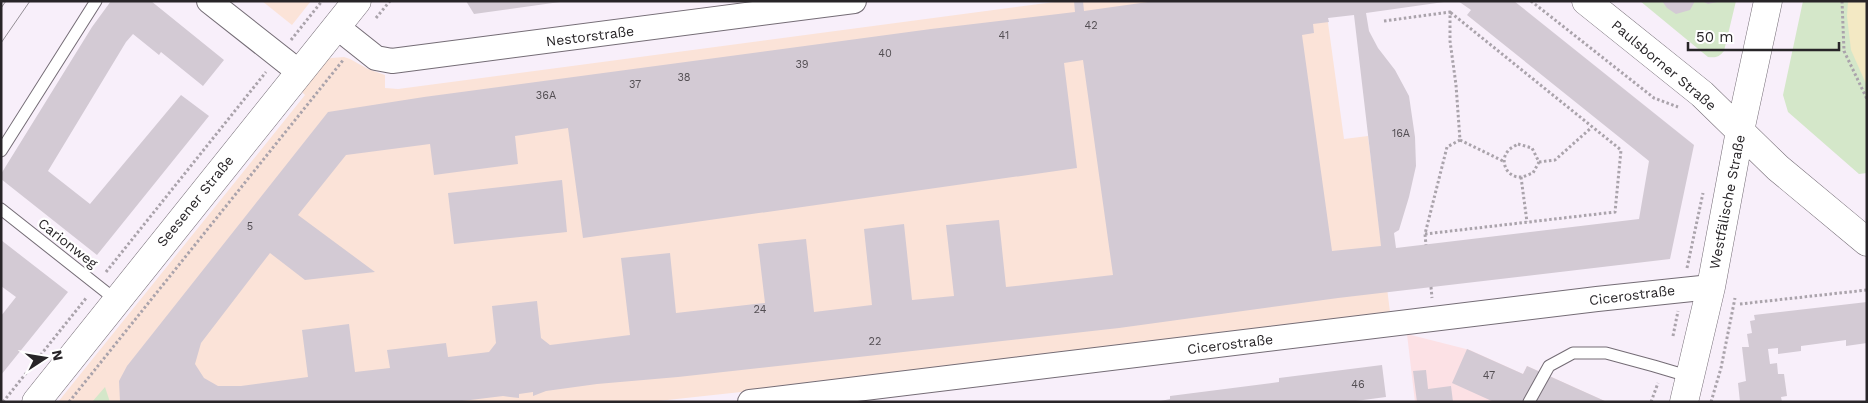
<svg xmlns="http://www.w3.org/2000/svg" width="1868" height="403" viewBox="0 0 1868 403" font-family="'Work Sans',sans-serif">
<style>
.commercial{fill:#fbe3d8}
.industrial{fill:#fce1e5}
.green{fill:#d4e7c9}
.sand{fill:#f3e9c4}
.building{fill:#d3cad4;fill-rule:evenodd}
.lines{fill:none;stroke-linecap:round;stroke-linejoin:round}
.lane-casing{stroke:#746c75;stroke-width:13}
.street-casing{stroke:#746c75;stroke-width:26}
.secondary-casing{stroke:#746c75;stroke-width:29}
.path{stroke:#aaa3ab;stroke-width:3;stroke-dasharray:2.5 2.5;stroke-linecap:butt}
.lane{stroke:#fff;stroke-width:11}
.street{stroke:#fff;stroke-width:24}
.secondary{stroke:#fff;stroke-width:28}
.tram{stroke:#948e95;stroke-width:1}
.labels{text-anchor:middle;stroke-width:4.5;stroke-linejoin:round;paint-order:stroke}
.number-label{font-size:11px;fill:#534e53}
.street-label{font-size:14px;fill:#282528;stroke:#fff}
</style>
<rect width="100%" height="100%" fill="#f8effa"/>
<!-- commercial -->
<path class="commercial" d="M262,1H311L292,25Z
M1062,1H1325L1344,139L1368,136L1390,312L797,386L649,402H58L305,95L300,90L324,61L331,58L344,57L350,59L368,69L385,75V88L398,89Z"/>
<!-- industrial -->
<path class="industrial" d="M1407,334L1470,350L1523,374L1527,366L1607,402H1415Z"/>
<!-- green -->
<path class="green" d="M1640,1H1736L1724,51C1719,57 1716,58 1708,57Z
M1803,1H1867V173L1859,174L1788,112L1783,95Z
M105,387L110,402H92Z"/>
<!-- sand -->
<path class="sand" d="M1848,1H1867V86L1851,50L1847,16Z"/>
<!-- building -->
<path class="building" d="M111,1H151L224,60L203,86L161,52L159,55L133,34L126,42L48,171L90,204L181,95L209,116L97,255L1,179V174L92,27Z
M466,1H560V2L474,14Z
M1074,1H1083L1084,11L1155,1H1451L1366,13L1369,31L1378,48L1395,70L1409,96L1415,137L1416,166L1409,197L1399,230L1394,233L1396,248L1639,219L1649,161L1467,15L1471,10L1458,1H1514L1694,145L1670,259L1338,298L1119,328L678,377L597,384L546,391L533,396V392L519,394V398L503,396L454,402H120L119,381L127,366L328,112L424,97L931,29L1075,12ZM1354,15L1381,246L1332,251L1302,35L1314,33L1313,24L1329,22L1328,18ZM1083,60L1113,275L1006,287L999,220L946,225L954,296L912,300L904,224L864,229L872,305L814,312L806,239L758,244L765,303L676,313L670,253L621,258L630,335L550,345L541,338L537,301L492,306L496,343L489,352L448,357L446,343L387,350L390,368L355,372L349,324L302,330L308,377L241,386H218L204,378L195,364L201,343L270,253L305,280L375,272L298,215L346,155L430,144L434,175L518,164L515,136L568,128L583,238L1077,168L1064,63Z
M1662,1H1695L1690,10L1676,14L1667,8Z
M1702,1H1716L1717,2L1708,4Z
M562,180L567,232L454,244L448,193Z
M1,240L68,292L1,375V316L16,297L1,286Z
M1867,302V343L1846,346V340L1801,346V351L1778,354V348L1768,349L1770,364L1777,363L1778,374H1784L1787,396L1781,397L1782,402H1740L1738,383L1746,381L1742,347H1749L1747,334L1752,333L1750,321L1755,320L1754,315Z
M1467,349L1523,374L1527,366L1607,402H1494L1452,383Z
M1382,365L1386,397L1348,402H1156L1170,399V396L1279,382V378Z
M1426,370L1428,389L1451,386L1453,402H1417L1413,371Z"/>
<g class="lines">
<defs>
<path id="lane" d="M1,151L96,1
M1,209L116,300
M1529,402L1549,366L1573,353H1606L1654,366L1691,377"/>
<path id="street" d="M209,1L299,72
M337,27L376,58L392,61L854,1
M750,402L1597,299L1711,287"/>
<path id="secondary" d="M1586,1L1702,94L1778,168L1867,242
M36,402L357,1
M1684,402L1711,287L1740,131L1768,1"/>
</defs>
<!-- lane casing -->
<use href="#lane" class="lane-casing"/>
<!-- street casing -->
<use href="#street" class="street-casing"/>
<!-- secondary casing -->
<use href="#secondary" class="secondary-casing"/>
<!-- path -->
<path class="path" d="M1531,1L1654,98L1678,107
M1842,1L1844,51L1867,99
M376,18L390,1
M1384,21L1450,12V41L1456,85L1460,140L1447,147L1425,234L1426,245
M291,40L322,1
M1460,140L1503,161
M1518,144L1532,148L1539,162L1533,173C1529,174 1524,177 1521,177C1507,178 1499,161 1508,151C1510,148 1515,146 1518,144Z
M1539,162L1555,160L1591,128
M1521,177L1527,222
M1425,234L1615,212L1621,150L1450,12
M1687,268L1703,193
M106,272L266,72
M1431,287L1432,298
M1740,304L1867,290
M1673,336L1678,311
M3,402L87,297
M69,402L344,59
M1651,402L1658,383
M1711,402L1721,368L1735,298"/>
<!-- lane -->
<use href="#lane" class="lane"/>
<!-- street -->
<use href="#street" class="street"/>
<!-- secondary -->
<use href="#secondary" class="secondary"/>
<!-- tram -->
<path class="tram" d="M1,8L6,1
M1,43L30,1"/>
</g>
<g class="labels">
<!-- number labels -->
<g class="number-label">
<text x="1091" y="29">42</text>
<text x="1004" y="39">41</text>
<text x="885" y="57">40</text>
<text x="802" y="68">39</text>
<text x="684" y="81">38</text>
<text x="635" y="88">37</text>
<text x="546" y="99">36A</text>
<text x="1401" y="137">16A</text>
<text x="250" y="230">5</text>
<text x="760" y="313">24</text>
<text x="875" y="345">22</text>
<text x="1489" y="379">47</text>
<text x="1358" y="388">46</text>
</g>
<!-- street labels -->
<g class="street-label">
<text transform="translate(590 36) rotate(-7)" y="5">Nestorstraße</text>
<text transform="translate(1664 65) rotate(40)" y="5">Paulsborner Straße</text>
<text transform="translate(195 201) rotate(-51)" y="5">Seesener Straße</text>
<text transform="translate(1727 202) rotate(-79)" y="5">Westfälische Straße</text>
<text transform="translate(68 243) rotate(38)" y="5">Carionweg</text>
<text transform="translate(1632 295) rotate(-7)" y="5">Cicerostraße</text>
<text transform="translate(1230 344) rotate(-7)" y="5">Cicerostraße</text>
</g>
</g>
<!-- border -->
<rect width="1868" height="403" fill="none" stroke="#282528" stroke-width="5"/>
<!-- north arrow -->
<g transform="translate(45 358) rotate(78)" stroke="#ffffff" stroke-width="4" paint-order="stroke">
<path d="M0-4L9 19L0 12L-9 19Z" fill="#282528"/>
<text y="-8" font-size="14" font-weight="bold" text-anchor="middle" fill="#282528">N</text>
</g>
<!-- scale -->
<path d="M1688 42v8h151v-8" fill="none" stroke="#282528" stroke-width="2.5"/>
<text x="1696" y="42" font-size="15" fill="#282528" stroke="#ffffff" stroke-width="4" paint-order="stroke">50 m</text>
</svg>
